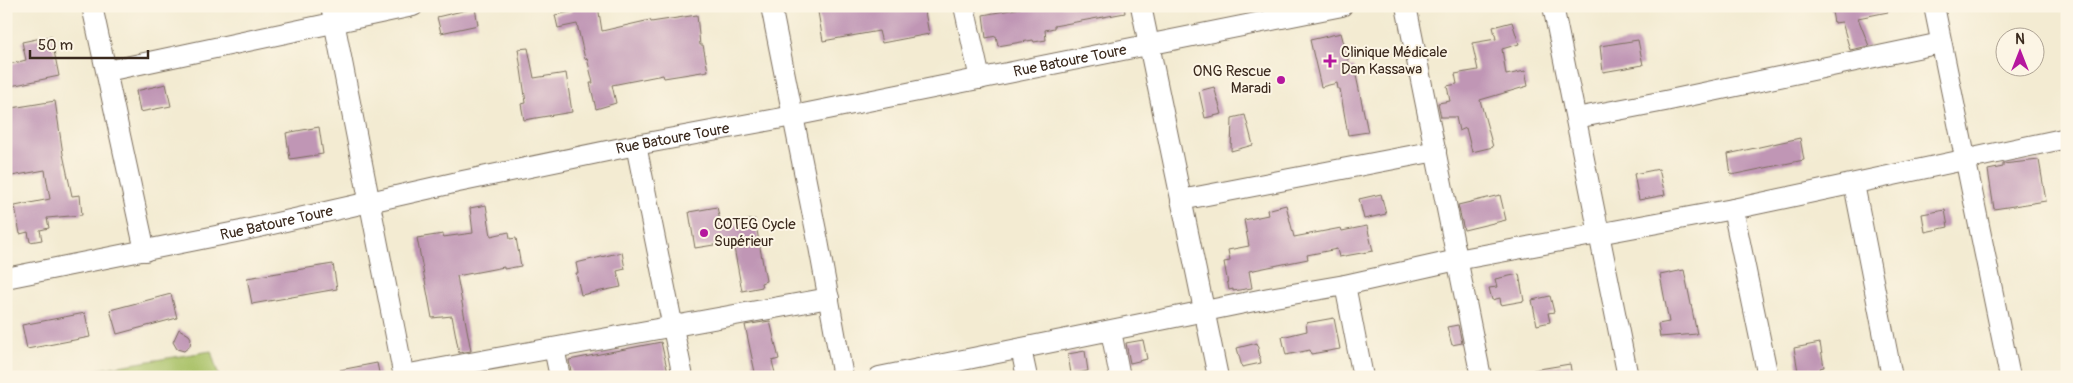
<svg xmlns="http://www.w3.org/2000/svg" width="2073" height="383" viewBox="0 0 2073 383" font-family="Pangolin,sans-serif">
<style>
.green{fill:#a8c166;stroke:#727642}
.building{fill:#c096b5}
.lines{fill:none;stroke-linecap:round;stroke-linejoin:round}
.minor-casing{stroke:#7b6e5d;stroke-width:22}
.minor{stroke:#fff;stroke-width:20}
.poi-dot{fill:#b5179e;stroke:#fcf5e5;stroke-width:2}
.labels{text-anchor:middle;stroke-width:4;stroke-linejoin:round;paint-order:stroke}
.poi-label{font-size:15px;fill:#3b2a1e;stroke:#fcf5e5;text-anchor:start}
.street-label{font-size:15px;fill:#3b2a1e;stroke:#fcf5e5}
</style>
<rect width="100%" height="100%" fill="#fcf5e5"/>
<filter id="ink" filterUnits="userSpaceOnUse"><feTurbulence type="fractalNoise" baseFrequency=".02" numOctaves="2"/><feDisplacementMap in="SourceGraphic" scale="10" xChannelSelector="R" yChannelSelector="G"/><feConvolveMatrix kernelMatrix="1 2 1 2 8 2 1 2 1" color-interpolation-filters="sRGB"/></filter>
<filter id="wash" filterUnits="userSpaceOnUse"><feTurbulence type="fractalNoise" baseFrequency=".0096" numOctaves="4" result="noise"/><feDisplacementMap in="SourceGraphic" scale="20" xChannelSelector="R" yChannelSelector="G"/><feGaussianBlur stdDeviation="1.12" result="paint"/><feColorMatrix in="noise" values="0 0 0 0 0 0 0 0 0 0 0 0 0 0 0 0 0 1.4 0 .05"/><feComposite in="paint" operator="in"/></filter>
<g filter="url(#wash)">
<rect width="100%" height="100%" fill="#f3ebd2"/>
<!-- green -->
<path class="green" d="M211,351L219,377H95L94,370Z"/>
<g id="blocks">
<!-- building -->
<path class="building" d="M572,6H587L589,8L598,6L602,31L650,20L651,22L697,15L700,45H703L708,71L664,78L663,75L612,85L616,103L596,109L590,83H593L587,58L585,59L577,24L558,28L555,15L571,12Z
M817,6H924L929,34L882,43L879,31L823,41Z
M1020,6H1124L1125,13L1054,26V28L1045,30L1046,40L1034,42L1033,40L998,46L996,36L986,38L983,15L1021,8Z
M1831,6H1888V12L1858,18L1869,46L1850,50L1842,22L1834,23Z
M475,8L478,25L441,33L437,17Z
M1512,22L1519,44L1502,49L1506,75L1525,71L1528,86L1480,100L1493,147L1472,152L1466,128L1459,131L1456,117H1441L1438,103L1450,101L1447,86L1457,84L1455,74L1478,70L1472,43L1496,39L1493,27Z
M1341,33L1350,67L1354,66L1368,132L1348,135L1340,89H1338L1337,83L1321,87L1310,40Z
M51,36L59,76L6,87V65L26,60L22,42Z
M1638,40L1643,65L1603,72L1600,46Z
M528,48L534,78L566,73L572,112L524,120L521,104L526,103L518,49Z
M166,84L171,106L140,112L136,91Z
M1214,87L1222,114L1205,118L1199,91Z
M55,101L63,154L72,196L80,195L82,215L47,218L49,228L40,230L42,240L30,242L28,232L20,234L15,206L50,199L45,170L6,177V109Z
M1245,115L1253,145L1231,151L1232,118Z
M319,127L323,154L290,159L286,133Z
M1800,138L1804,160L1731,175L1728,154Z
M2039,160L2046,201L1994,209L1988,170L2003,167V164Z
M1659,169L1665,195L1639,200L1634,174Z
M1381,194L1386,214L1364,219L1359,199Z
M1500,195L1506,220L1464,230L1458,205Z
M486,205L491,236L509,232L510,239L516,238L521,266L504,269V267L457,276L471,351L459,353L452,316L432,318L417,238L443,234V237L473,233L470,208Z
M1286,205L1294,237L1341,228L1342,231L1367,226L1373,251L1339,257L1337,249L1307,255L1308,259L1249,271L1252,288L1233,291V289L1229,290L1224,262L1230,261L1228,250L1249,246L1244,220L1268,215L1267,210Z
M717,207L721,225L755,219L766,281L761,283L762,287L742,291L733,242L695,248L689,212Z
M1945,210L1948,227L1925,232L1922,214Z
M622,252L625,269L617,271L621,287L581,295L576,273H578L576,263Z
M333,264L337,289L252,304L247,278Z
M1684,270L1697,334L1660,337L1658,324L1669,322L1660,275Z
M1519,274L1524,301L1501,305L1500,298L1492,300L1489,288L1497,287L1495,279Z
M171,294L177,318L117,334L110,310Z
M1550,296L1554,312L1548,313L1550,322L1537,325L1532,300Z
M85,313L90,337L27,349L22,325Z
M1334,318L1340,349L1311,354L1310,350L1286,355L1282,337L1307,331L1306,323Z
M770,321L779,359L772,361L776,377H756L745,325Z
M1458,325L1462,343L1452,345L1447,327Z
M179,329L189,335L191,338L190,346L184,351L177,349L173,342Z
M1143,340L1147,359L1130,363L1126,343Z
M661,342L669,377H572L569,360Z
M1257,343L1261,363L1242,367L1237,348Z
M1820,343L1824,367L1820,368L1822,377H1799L1794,348Z
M1085,351L1088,371L1071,374L1068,354Z
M377,363L380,377H340V370Z
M1570,364L1572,377H1534L1533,370Z"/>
</g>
</g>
<g filter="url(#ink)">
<use href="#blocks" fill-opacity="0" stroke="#7b6e5d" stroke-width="1"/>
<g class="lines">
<defs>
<g id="minor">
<path d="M92,6L145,251"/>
<path d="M331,6L404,377"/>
<path d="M771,6L818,241L843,377"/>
<path d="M964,6L980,79"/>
<path d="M1141,6L1218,377"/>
<path d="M1406,6L1481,377"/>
<path d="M1553,6L1628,377"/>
<path d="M1934,6L2010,377"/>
<path d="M107,71L413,6"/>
<path d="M1576,118L1665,101L1941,43"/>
<path d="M636,145L683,377"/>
<path d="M1854,184L1892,377"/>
<path d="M1181,200L1436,151"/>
<path d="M1733,209L1768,377"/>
<path id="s1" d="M6,278L241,231L458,182L636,145L793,116L1342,6"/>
<path d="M1345,285L1363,377"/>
<path d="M1111,331L1120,377"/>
<path d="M554,348L560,377"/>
<path d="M1021,349L1027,377"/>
<path d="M404,375L829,298"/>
<path d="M879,377L1269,298L1345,285L1457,260L1733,209L2067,138"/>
</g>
</defs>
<!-- minor casing -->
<use href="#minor" class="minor-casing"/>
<!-- minor -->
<use href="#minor" class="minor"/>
</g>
</g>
<!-- markers -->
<g class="poi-dot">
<path d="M1327.5 53.5h5v5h5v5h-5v5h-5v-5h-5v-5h5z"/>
<circle cx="1281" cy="80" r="5"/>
<circle cx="704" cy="233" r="5"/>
</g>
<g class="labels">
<!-- poi labels -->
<g class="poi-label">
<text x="1341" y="57">Clinique Médicale<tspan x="1341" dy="17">Dan Kassawa</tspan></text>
<text x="1271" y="76" text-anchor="end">ONG Rescue<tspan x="1271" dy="17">Maradi</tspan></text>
<text x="714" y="229">COTEG Cycle<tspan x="714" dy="17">Supérieur</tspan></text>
</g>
<!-- street labels -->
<g class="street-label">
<text dy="5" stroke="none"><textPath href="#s1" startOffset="1086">Rue Batoure Toure</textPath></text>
<text dy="5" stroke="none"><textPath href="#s1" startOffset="681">Rue Batoure Toure</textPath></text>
<text dy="5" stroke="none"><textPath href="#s1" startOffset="276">Rue Batoure Toure</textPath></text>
</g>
</g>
<!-- margin -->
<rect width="2073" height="383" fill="none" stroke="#fcf5e5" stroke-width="25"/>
<!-- north arrow -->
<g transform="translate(2020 52)"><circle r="24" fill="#fcf5e5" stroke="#afa495"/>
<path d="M0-4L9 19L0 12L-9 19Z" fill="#b5179e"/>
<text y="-8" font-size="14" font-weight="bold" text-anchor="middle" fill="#3b2a1e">N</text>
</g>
<!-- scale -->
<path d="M30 50v8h118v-8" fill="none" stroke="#3b2a1e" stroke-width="2.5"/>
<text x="38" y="50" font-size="15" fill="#3b2a1e" stroke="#fcf5e5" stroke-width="4" paint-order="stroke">50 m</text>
</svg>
